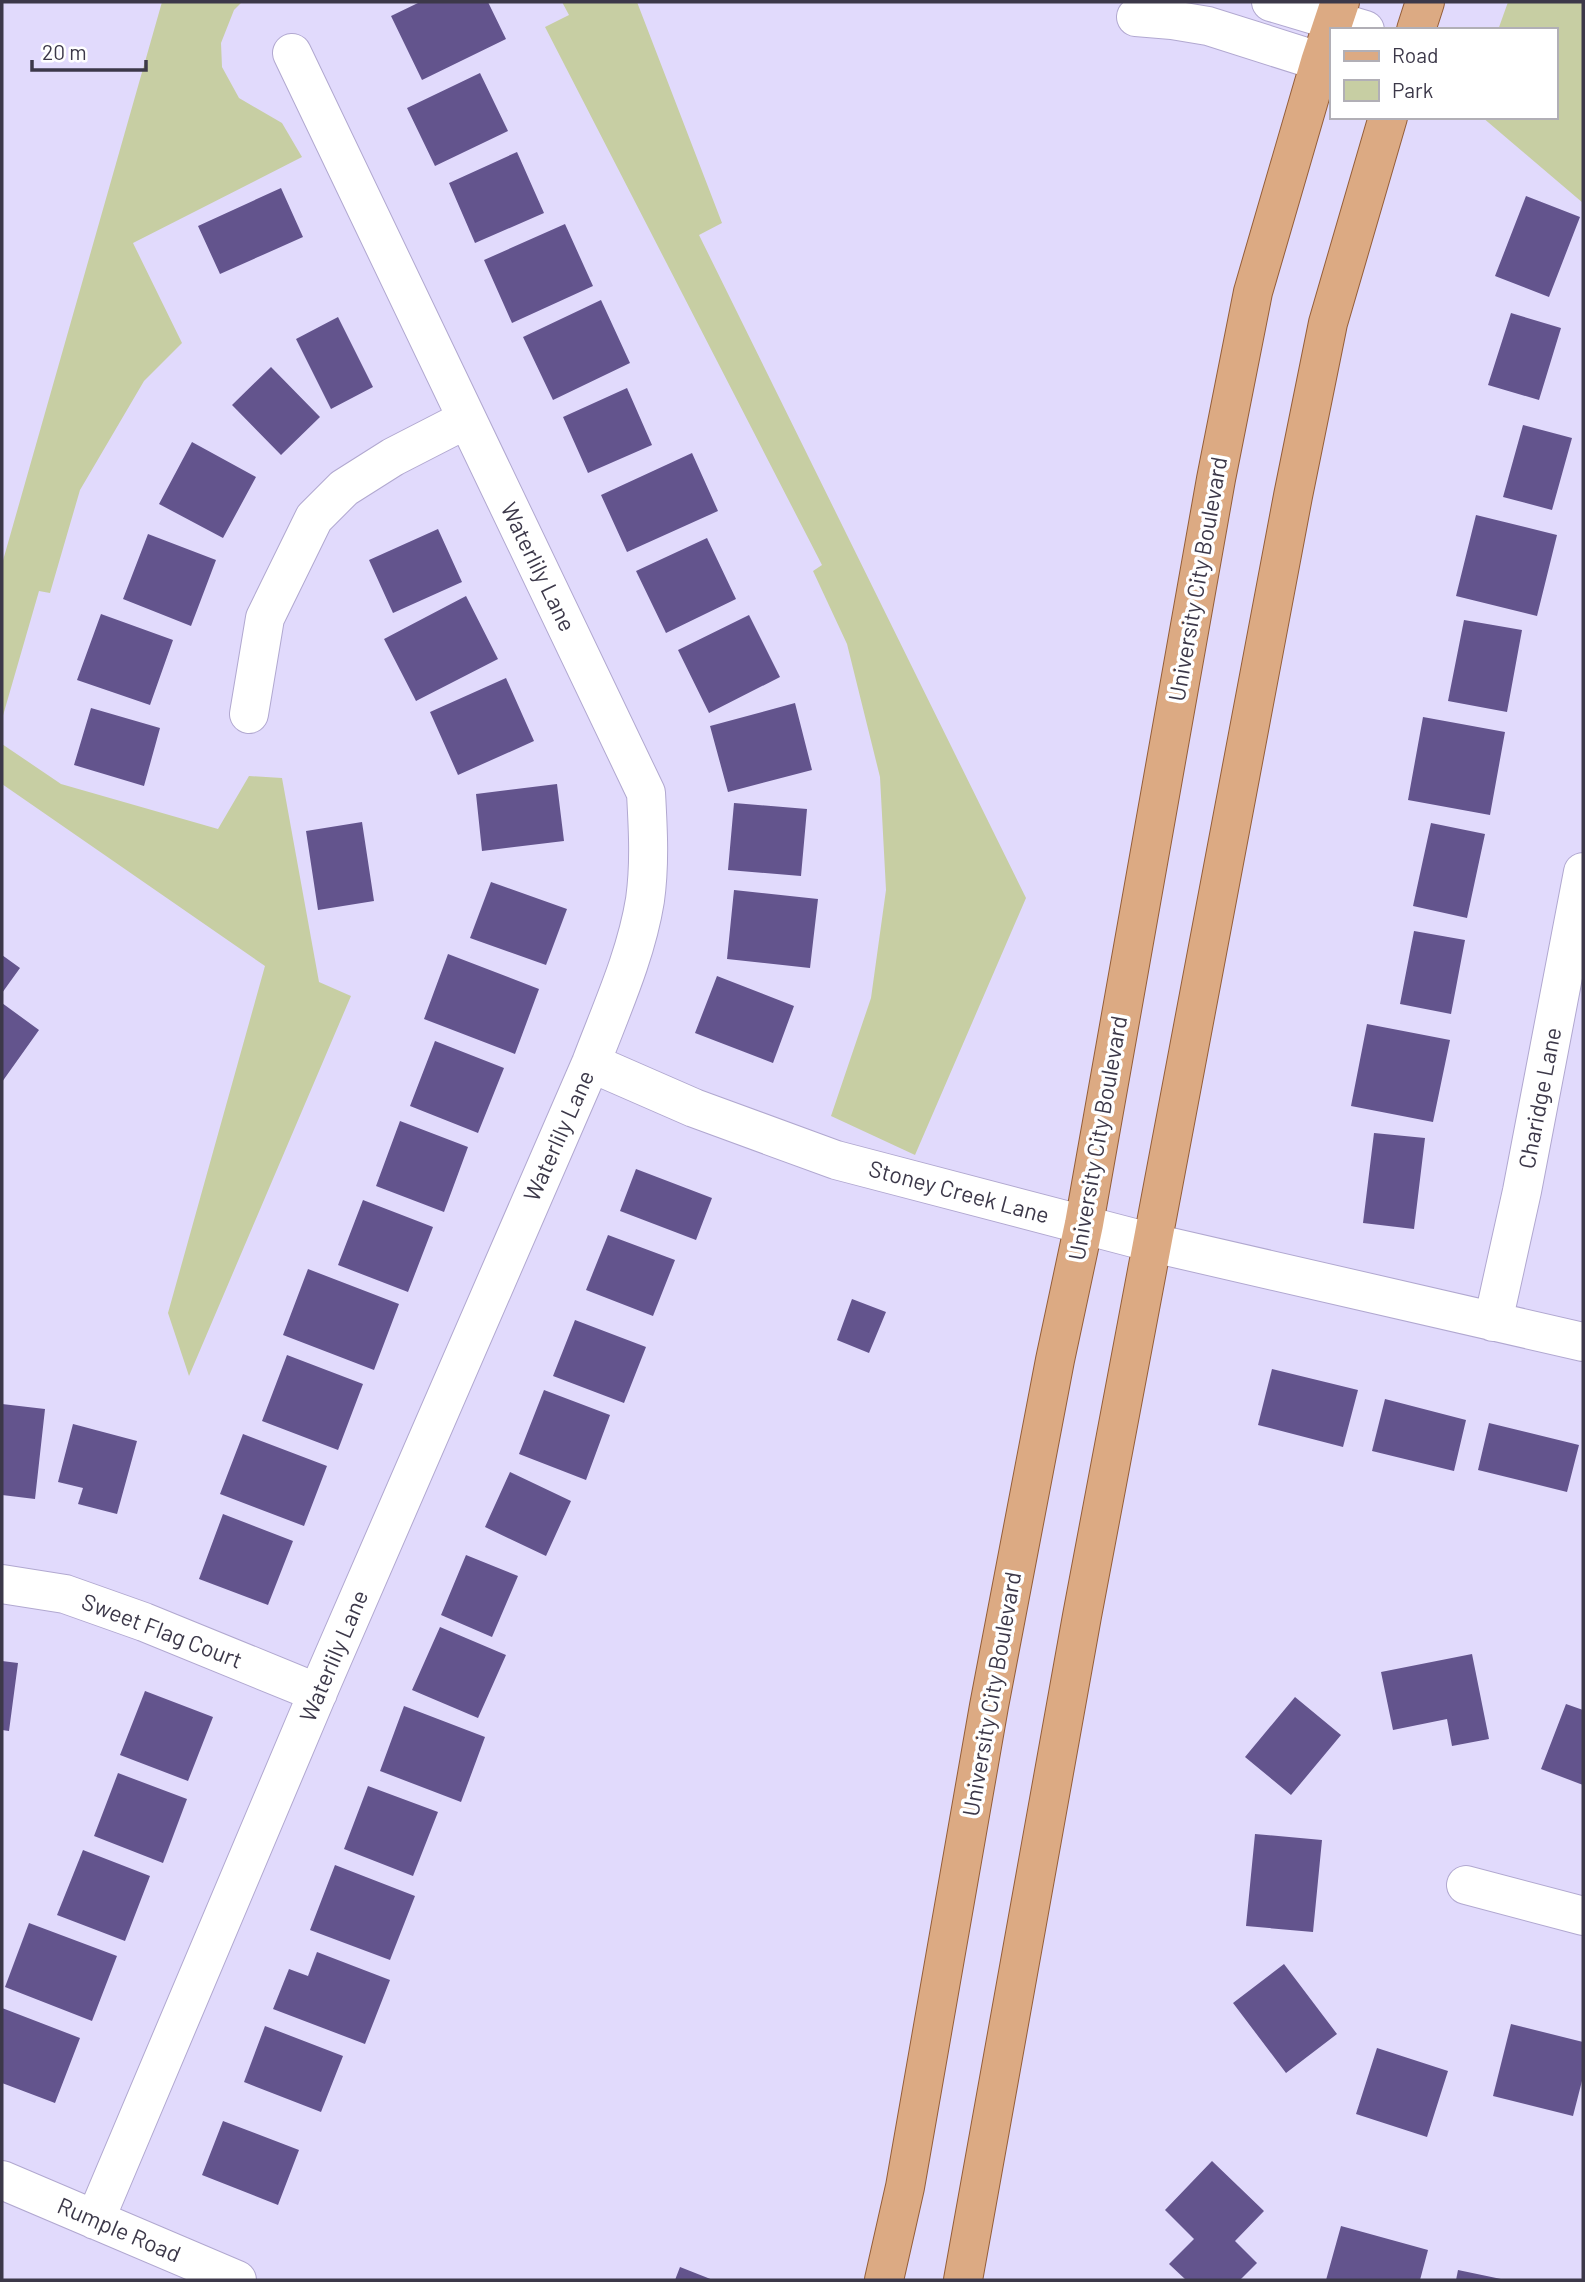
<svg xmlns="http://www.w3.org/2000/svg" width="1585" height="2282" viewBox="0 0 1585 2282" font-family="Barlow,sans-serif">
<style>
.green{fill:#c7cea3}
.building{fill:#63548d}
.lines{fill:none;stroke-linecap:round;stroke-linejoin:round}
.minor-casing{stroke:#b1a8d0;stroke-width:40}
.major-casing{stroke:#945e39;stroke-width:40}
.minor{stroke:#fff;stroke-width:38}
.major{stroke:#dcaa83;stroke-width:38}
.labels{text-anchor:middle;stroke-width:7;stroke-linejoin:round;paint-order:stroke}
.street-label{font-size:23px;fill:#3c3849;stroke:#fff}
</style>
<rect width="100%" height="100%" fill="#e1dafc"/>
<!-- green -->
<path class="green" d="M162,2H242L234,10L221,43L222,67L239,98L282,123L302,157L133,243L182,343L144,381L80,490L50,593L39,591L2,719V564Z
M562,2H637L722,223L699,235L1026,898L915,1155L831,1116L871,998L886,890L880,777L847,644L813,571L822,565L545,27L569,15Z
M1508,2H1583V203L1482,117H1555V30H1498Z
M2,744L61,784L218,829L249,776L282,778L319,982L351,996L189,1376L168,1313L265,966L2,784Z"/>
<!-- building -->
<path class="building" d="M420,2H488L506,39L422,80L391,16Z
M480,73L508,131L435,166L407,108Z
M517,152L544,213L475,243L449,183Z
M281,188L303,237L220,274L198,226Z
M1526,196L1580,217L1549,297L1495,276Z
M565,224L593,286L512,323L484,260Z
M601,300L630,363L553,400L523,337Z
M1511,313L1561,328L1539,400L1488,385Z
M338,317L373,387L331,409L296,339Z
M271,367L320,417L281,455L232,405Z
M627,388L652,445L588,473L563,417Z
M1523,425L1572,438L1552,510L1503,497Z
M192,442L256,477L223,538L159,504Z
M692,453L718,511L627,552L601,495Z
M1476,515L1557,535L1537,616L1456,596Z
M438,529L462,582L393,613L369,560Z
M148,534L216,560L191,626L123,599Z
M707,538L736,599L666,633L636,571Z
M466,596L498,659L416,701L384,639Z
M101,614L173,640L150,705L77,680Z
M749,615L780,677L709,713L678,650Z
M1464,620L1522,630L1507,712L1448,701Z
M506,678L534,741L458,775L430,712Z
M795,703L812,770L728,792L710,726Z
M91,708L160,728L144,786L74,765Z
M1423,717L1505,732L1490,815L1408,800Z
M557,784L564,841L482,851L476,794Z
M734,803L807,809L801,876L728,870Z
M362,822L374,901L318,910L306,831Z
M1431,823L1485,834L1467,918L1413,906Z
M491,882L567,909L546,965L470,938Z
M734,890L818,899L810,968L727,959Z
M1414,931L1465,940L1451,1014L1400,1004Z
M448,954L539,989L515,1054L424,1019Z
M2,955L20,968L2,993Z
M717,976L794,1006L773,1063L695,1033Z
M2,1003L39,1030L2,1082Z
M1367,1024L1450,1040L1433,1122L1351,1106Z
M435,1041L504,1068L478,1133L410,1106Z
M400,1121L468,1147L444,1212L376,1186Z
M1374,1133L1425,1138L1414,1229L1363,1223Z
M636,1169L712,1198L696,1240L620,1211Z
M363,1200L433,1227L408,1292L338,1265Z
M608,1235L675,1260L653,1316L586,1290Z
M308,1269L399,1304L374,1370L283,1335Z
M852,1299L886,1312L869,1353L837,1340Z
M575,1320L646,1347L624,1403L553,1376Z
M287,1355L363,1384L338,1450L262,1421Z
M1272,1369L1358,1390L1343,1447L1258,1425Z
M544,1390L610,1415L586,1480L519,1454Z
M1385,1399L1466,1420L1454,1471L1372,1451Z
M2,1404L45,1409L35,1499L2,1495Z
M1489,1423L1579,1445L1567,1492L1478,1470Z
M73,1424L137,1441L117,1514L78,1504L83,1488L58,1482Z
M243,1434L327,1466L304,1526L220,1494Z
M510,1472L571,1501L546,1556L485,1527Z
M223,1514L293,1541L268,1605L199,1579Z
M466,1555L518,1576L492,1637L441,1615Z
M440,1627L506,1655L478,1718L412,1690Z
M1472,1654L1489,1739L1452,1746L1447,1719L1393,1730L1381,1672Z
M2,1661L18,1663L9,1731L2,1730Z
M145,1691L213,1717L188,1781L120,1755Z
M1295,1697L1341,1735L1291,1795L1245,1757Z
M1566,1704L1583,1710V1785L1541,1769Z
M404,1706L485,1737L461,1802L380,1771Z
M118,1773L187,1799L163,1863L94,1836Z
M368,1786L438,1812L413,1876L344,1849Z
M1255,1834L1322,1840L1313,1932L1246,1926Z
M83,1850L150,1876L125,1941L57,1915Z
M335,1865L415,1896L390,1960L310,1930Z
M29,1923L117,1956L92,2021L5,1987Z
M317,1952L390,1980L365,2044L273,2009L289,1969L308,1976Z
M1284,1964L1337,2034L1286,2073L1233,2003Z
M2,2008L80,2038L55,2103L2,2083Z
M1511,2024L1583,2042V2077L1573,2116L1493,2096Z
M265,2026L343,2056L321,2112L244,2082Z
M1377,2048L1448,2071L1427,2137L1356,2114Z
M223,2121L299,2150L278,2205L202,2175Z
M1212,2161L1264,2211L1235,2241L1257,2263L1240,2280H1186L1169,2264L1194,2239L1165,2210Z
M1341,2226L1428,2250L1420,2280H1326Z
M680,2267L713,2280H675Z
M1458,2270L1501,2279V2280H1456Z"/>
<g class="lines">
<defs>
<path id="minor" d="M1271,2L1365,30
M1136,17L1172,20L1208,26L1331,65
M249,714L265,618L314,518L344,488L393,457L467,419
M591,1063L694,1108L836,1160L1153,1243L1583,1342
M1493,1322L1522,1191L1583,872
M2,1584L65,1594L144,1622L318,1693
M1466,1885L1583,1916
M2,2180L237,2280
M95,2220L321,1685L591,1063C611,1010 636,956 645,900C650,864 648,829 646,793L292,53"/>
<path id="major" d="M1416,30L1425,2
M884,2280L905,2187L989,1706L1055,1360L1084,1224L1216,479L1253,292L1320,62L1340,2
M963,2280L1082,1616L1293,496L1328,323L1388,117"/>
</defs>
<!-- minor casing -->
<use href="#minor" class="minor-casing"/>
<!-- major casing -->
<use href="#major" class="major-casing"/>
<!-- minor -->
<use href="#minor" class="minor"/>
<!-- major -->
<use href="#major" class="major"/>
</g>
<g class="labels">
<!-- street labels -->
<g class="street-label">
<text transform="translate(538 567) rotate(64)" y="8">Waterlily Lane</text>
<text transform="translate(1198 579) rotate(-80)" y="8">University City Boulevard</text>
<text transform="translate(1540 1098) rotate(-79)" y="8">Charidge Lane</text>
<text transform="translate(559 1136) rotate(-66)" y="8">Waterlily Lane</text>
<text transform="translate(1098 1138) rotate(-80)" y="8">University City Boulevard</text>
<text transform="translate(959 1192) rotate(15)" y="8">Stoney Creek Lane</text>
<text transform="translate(162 1631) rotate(21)" y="8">Sweet Flag Court</text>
<text transform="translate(334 1656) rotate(-67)" y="8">Waterlily Lane</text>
<text transform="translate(992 1694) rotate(-80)" y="8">University City Boulevard</text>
<text transform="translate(119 2230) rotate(23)" y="8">Rumple Road</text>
</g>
</g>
<!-- border -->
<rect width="1585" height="2282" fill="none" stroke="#3c3849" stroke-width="7"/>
<!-- legend -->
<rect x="1330" y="28" width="228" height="91" fill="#ffffff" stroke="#b1afb6" stroke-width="2"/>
<rect x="1344" y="51" width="35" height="10" fill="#dcaa83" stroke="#b1afb6" stroke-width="2"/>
<text x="1392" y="63" font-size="21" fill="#3c3849">Road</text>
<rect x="1344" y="80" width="35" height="21" fill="#c7cea3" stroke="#b1afb6" stroke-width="2"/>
<text x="1392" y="98" font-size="21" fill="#3c3849">Park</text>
<!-- scale -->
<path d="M32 60v10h114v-10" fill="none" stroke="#3c3849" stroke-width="3.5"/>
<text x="42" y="60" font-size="21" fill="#3c3849" stroke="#ffffff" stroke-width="5" paint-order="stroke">20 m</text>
</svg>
